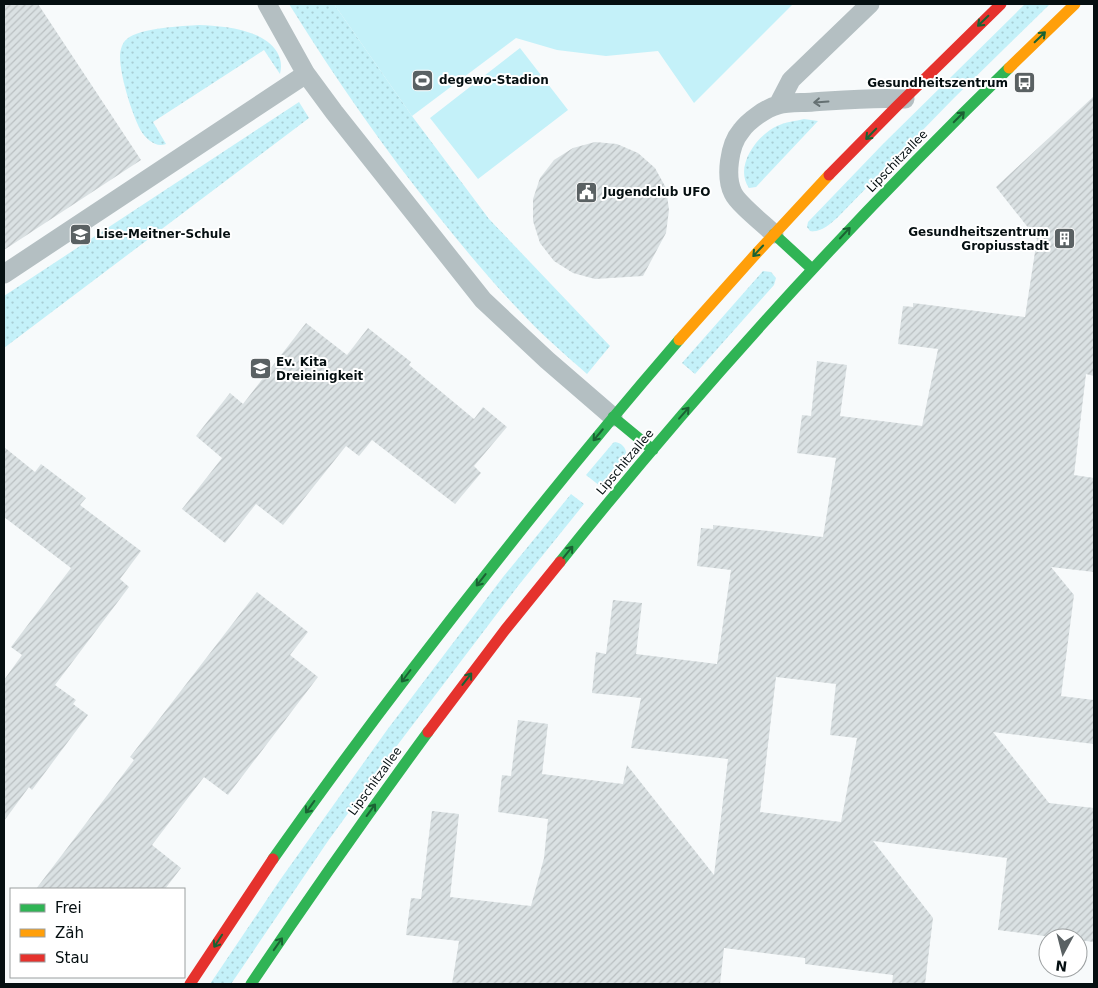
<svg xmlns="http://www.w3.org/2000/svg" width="1098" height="988" viewBox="0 0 1098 988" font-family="'DejaVu Sans',sans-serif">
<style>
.grass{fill:url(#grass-dots)}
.park{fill:#c4f1f9}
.building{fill:url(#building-hatch);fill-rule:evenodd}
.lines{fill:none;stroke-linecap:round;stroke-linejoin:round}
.lane{stroke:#b4bfc2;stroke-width:19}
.fast{stroke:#30b455;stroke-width:11}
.slow{stroke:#ff9f0a;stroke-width:11}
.jam{stroke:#e5322d;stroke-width:11}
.oneway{stroke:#1a6233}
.oneway2{stroke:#657072}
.labels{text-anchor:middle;stroke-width:4;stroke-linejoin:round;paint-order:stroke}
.poi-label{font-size:12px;font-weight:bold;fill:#050f11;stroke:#fff;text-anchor:start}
.street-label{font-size:12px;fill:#050f11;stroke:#fff}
</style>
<defs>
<pattern id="grass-dots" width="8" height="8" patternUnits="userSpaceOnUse" patternTransform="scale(1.25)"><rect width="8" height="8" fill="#c4f1f9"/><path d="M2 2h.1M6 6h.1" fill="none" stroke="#a7cdd4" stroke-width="1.8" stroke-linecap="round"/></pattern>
<pattern id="building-hatch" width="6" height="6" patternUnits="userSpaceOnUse" patternTransform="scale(1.25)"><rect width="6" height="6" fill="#dae1e3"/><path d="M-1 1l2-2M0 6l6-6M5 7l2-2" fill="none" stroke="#bac0c2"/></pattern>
</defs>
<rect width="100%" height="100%" fill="#f7fafb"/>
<!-- grass -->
<path class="grass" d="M289,4H334L412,116L489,219L610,346L587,374C563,353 539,332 518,309C490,280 464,248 439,217C384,149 335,78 289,4Z
M1025,4H1050L954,98L837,218C829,225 820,233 810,231L807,227L808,222L883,144Z
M199,25C223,26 263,29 277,52C281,59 282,66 280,74L264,50L153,122L166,144C156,148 146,139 141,131C132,115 116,65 121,49C122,45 124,41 127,39C139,28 183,26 199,25Z
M299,102L309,118L4,348V296Z
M804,119L818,121L756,187L749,188C734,167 756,136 777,126C785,122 796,121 804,119Z
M763,271L771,272L776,278L774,285L695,374L682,363Z
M615,442C621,443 626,447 626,453L600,486L586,475L613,443Z
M571,494L584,504L518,586L399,743L328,841L231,984H210L280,880L387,730L503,577Z"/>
<!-- park -->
<path class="park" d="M334,4H793L694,103L658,51L606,56L557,50L516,38L412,116Z
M520,48L568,110L478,179L430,118Z"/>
<!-- building -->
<path class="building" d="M4,4H38L141,160L4,250Z
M1094,96V376L1086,374L1074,475L1094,478V572L1051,567L1074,595L1061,696L1094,700V744L993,732L1049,803L1094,808V942L1078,940V938H1059L998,930L1007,858L873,841L933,918L925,984H892L893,975L805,964V958L724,948L720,984H452L459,941L406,935L411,898L421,899L432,811L459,814L450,897L531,906L544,858L548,819L498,812L502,775L511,776L518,720L548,724L542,774L623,784L627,765L714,875L728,759L631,748L641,698L592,693L596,652L606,654L613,600L642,603L636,654L717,664L731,570L697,566L701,528L713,529V525L823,537L836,458L797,453L802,415L811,416L817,361L847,365L840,416L922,426L938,349L898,344L903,306L913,307V303L1025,317L1037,239L996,187ZM776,677L836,684L830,735L857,738L841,822L760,812Z
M595,142L617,144L638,153L655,168L666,188L669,210L666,233L643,276L595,279L573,273L554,261L540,243L533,221V199L540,178L554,160L573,148Z
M306,323L347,355L368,328L411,362L409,365L474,419L483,407L507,427L474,466L481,473L455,504L372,440L359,456L346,446L283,525L256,504L225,543L182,509L222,458L196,436L230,393L243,404Z
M4,447L35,472L41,464L86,498L80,505L141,551L120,579L129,587L55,685L76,700L73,704L88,715L32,790L29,787L4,821V680L22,655L11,647L71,568L4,517Z
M257,592L308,632L290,655L318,677L228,795L204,777L152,845L181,868L165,889H36L134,760L130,757Z"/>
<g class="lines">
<!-- lane -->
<path class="lane" d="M267,4L306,74L334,112L483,300L547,360L613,417
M778,105L791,80L870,4
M774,234C765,225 738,204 733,193C725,177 729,145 741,131C748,121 766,108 778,105C787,102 803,103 813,102C843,100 874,97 905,99
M4,274L306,74"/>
<!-- fast -->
<path class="fast" d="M774,234L812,269
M613,417L653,450
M560,562C699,388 850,223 1009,68
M273,859C344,758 419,659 496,562C555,487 616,413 679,340
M251,984C308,899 367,815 428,732"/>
<!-- slow -->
<path class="slow" d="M1009,68L1075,4
M679,340L754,256L829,175"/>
<!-- jam -->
<path class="jam" d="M829,175L896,107L1001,4
M428,732L505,630L560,562
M190,984L273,859"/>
</g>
<!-- one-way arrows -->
<defs><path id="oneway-shaft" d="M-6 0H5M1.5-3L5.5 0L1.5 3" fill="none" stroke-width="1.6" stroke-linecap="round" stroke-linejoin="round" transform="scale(1.25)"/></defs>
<g class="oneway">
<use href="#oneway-shaft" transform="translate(983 21) rotate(136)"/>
<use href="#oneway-shaft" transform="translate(1040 37) rotate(-44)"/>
<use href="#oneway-shaft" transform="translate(959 117) rotate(-45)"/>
<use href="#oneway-shaft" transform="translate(871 134) rotate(134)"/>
<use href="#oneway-shaft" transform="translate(845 233) rotate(-47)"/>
<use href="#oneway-shaft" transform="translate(758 251) rotate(133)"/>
<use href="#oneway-shaft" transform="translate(684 413) rotate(-49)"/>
<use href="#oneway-shaft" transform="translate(598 435) rotate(130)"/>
<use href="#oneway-shaft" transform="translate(568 552) rotate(-51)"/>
<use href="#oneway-shaft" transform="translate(481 580) rotate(128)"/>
<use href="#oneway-shaft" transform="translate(406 676) rotate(127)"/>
<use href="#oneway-shaft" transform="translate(467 679) rotate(-52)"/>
<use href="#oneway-shaft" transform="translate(310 807) rotate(126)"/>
<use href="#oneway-shaft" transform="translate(371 810) rotate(-54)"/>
<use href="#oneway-shaft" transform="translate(218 941) rotate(123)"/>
<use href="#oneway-shaft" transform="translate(278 944) rotate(-55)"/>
</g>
<use class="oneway2" href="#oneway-shaft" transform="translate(821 102) rotate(176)"/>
<!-- icons -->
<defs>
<symbol id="stadium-square" viewBox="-11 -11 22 22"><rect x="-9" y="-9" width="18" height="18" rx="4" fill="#5a6163" stroke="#fff"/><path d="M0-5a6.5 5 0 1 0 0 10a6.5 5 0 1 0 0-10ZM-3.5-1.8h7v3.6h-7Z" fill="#fff"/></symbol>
<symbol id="bus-square" viewBox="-11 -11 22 22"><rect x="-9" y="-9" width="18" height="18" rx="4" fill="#5a6163" stroke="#fff"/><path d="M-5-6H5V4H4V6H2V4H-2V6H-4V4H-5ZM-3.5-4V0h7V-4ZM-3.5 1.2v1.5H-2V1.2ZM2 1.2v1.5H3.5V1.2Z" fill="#fff"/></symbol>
<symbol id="civic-square" viewBox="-11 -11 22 22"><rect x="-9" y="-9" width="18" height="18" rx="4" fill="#5a6163" stroke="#fff"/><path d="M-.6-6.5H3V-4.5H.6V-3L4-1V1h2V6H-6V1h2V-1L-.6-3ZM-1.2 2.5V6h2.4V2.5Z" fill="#fff"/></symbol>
<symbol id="school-square" viewBox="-11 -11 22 22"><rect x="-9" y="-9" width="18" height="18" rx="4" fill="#5a6163" stroke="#fff"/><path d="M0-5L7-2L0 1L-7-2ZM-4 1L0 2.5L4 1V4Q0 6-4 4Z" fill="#fff"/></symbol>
<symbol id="building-square" viewBox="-11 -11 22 22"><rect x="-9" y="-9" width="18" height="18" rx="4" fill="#5a6163" stroke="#fff"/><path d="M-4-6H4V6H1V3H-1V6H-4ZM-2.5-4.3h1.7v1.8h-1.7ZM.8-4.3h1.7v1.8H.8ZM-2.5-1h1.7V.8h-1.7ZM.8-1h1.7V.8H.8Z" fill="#fff"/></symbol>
</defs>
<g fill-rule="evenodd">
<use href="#stadium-square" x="410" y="68" width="25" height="25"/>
<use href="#bus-square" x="1012" y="70" width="25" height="25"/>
<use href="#civic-square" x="574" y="180" width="25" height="25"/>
<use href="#school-square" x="68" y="222" width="25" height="25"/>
<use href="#building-square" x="1052" y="226" width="25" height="25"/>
<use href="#school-square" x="248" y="356" width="25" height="25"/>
</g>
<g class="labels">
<!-- poi labels -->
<g class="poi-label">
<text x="439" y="84">degewo-Stadion</text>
<text x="1008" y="87" text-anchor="end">Gesundheitszentrum</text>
<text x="603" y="196">Jugendclub UFO</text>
<text x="1049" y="236" text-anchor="end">Gesundheitszentrum<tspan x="1049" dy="14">Gropiusstadt</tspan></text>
<text x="96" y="238">Lise-Meitner-Schule</text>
<text x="276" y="366">Ev. Kita<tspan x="276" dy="14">Dreieinigkeit</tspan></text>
</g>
<!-- street labels -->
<g class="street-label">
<text transform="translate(897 161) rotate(-46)" y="4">Lipschitzallee</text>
<text transform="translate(625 462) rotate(-50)" y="4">Lipschitzallee</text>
<text transform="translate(375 781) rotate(-54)" y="4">Lipschitzallee</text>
</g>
</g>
<!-- border -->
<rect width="1098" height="988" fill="none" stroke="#050f11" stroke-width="10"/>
<!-- legend -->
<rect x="10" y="888" width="175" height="90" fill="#ffffff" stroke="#9b9fa0"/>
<rect x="20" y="904" width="25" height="8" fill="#30b455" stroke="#9b9fa0"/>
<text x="55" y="913" font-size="15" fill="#050f11">Frei</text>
<rect x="20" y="929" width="25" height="8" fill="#ff9f0a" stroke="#9b9fa0"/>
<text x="55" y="938" font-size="15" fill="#050f11">Zäh</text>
<rect x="20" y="954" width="25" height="8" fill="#e5322d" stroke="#9b9fa0"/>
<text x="55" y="963" font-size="15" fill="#050f11">Stau</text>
<!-- north arrow -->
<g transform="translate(1063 953) rotate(187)"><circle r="24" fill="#ffffff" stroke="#9b9fa0"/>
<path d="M0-4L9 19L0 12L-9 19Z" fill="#5a6163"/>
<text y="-8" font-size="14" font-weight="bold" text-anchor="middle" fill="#050f11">N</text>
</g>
</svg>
